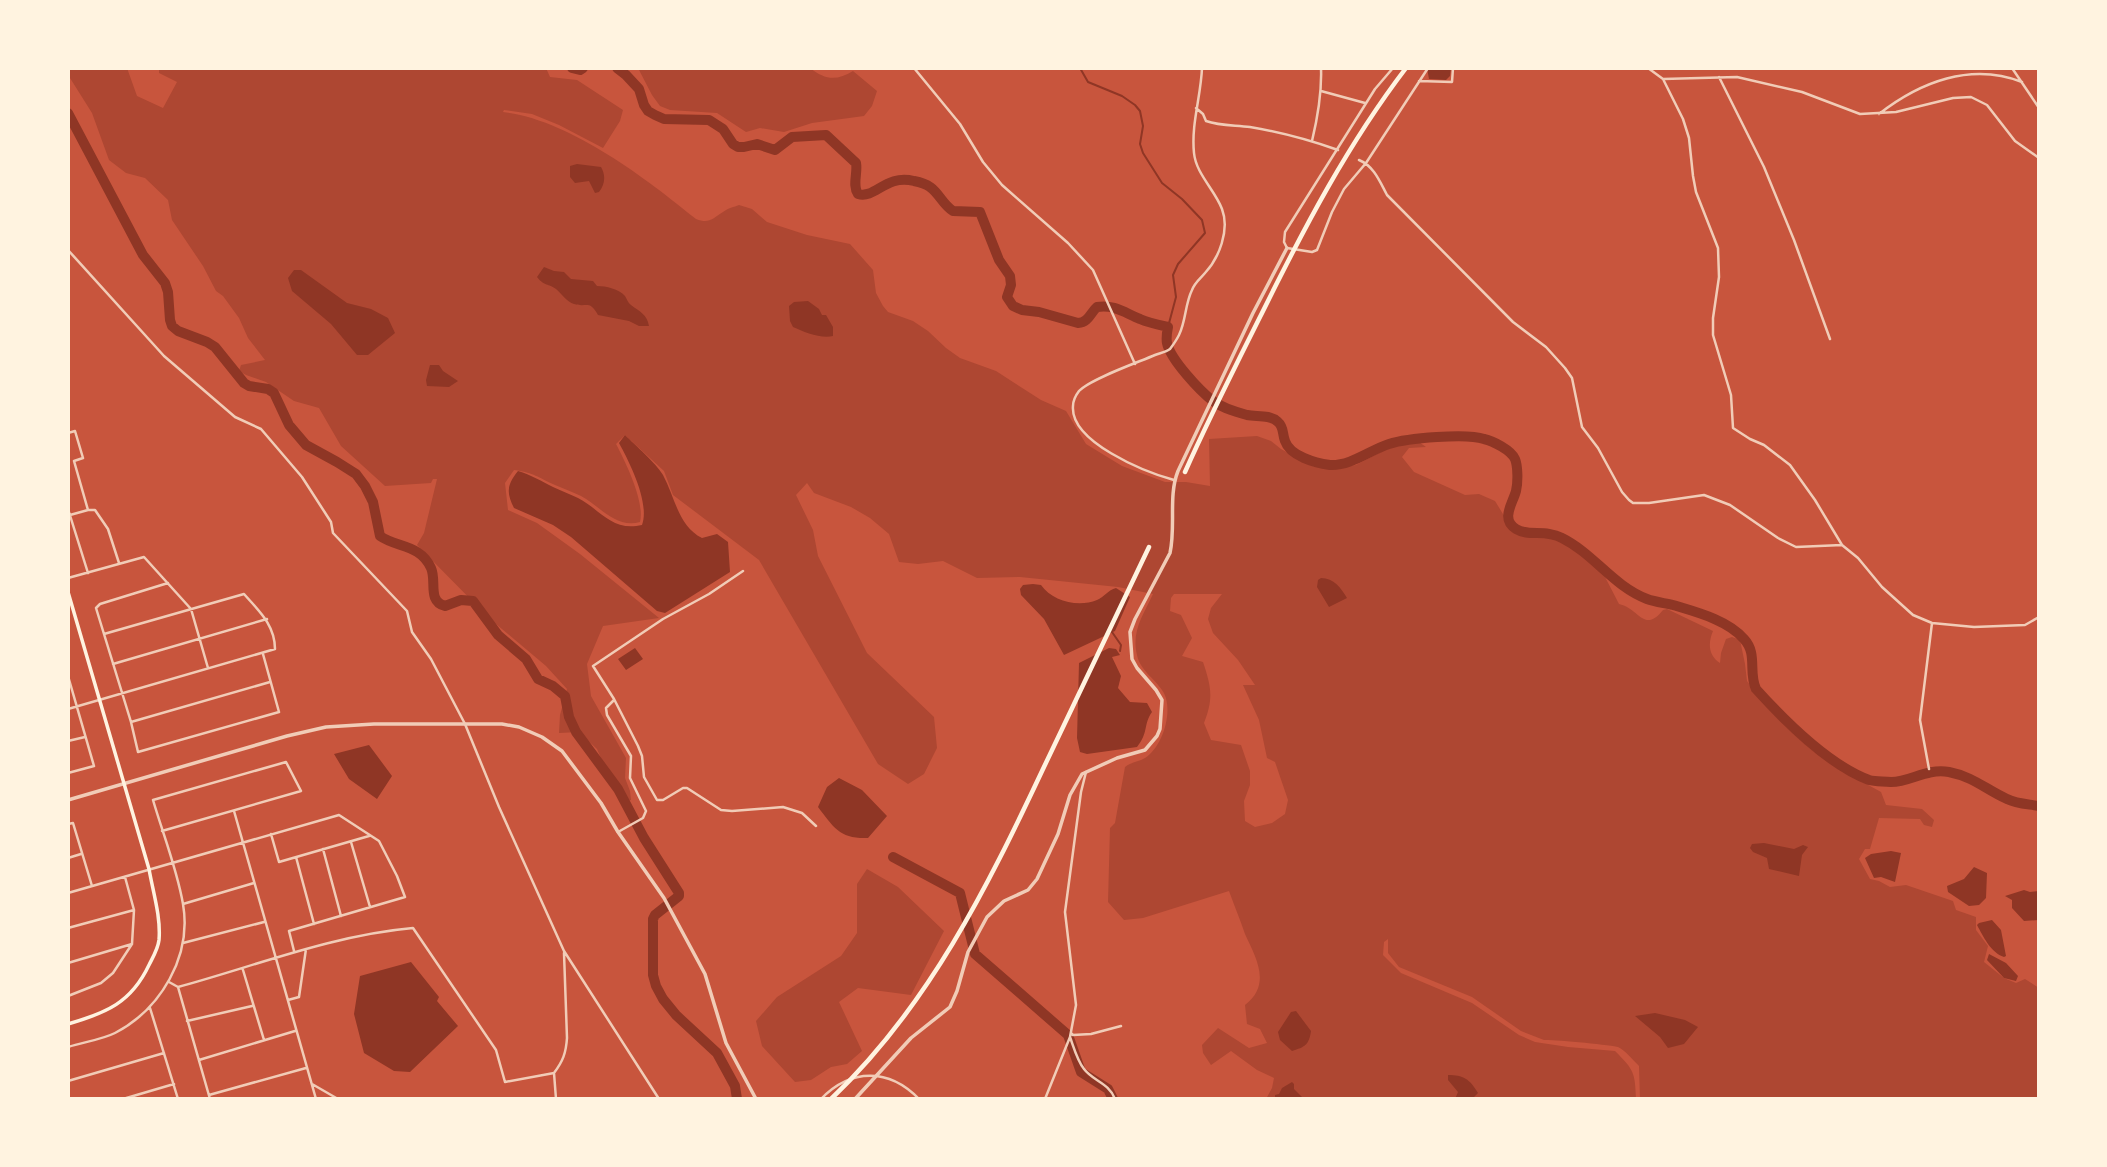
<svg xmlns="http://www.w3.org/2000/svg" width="2107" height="1167" viewBox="0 0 2107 1167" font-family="'PT Sans Narrow',sans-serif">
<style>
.green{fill:#ae4732;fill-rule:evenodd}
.water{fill:#8f3625}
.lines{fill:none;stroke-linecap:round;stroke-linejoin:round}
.stream{stroke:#8f3625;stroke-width:2}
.river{stroke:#8f3625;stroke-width:10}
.minor{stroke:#f1ccb7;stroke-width:2.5}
.tertiary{stroke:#f1ccb7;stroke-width:3.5}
.secondary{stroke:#fff3e0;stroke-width:3.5}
.motorway{stroke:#fff3e0;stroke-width:4.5}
</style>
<rect width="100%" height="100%" fill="#c8553d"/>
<!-- green -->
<path class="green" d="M69,68H127L137,96L163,108L177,82L159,73V68H546L550,77L577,80L623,110L620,121L603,148L559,125L532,114L504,110L503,112C568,119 646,178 696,219C709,224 712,219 723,212C728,208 734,207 739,205L752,209L767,222L807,235L850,244L873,270L876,293L883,306L888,312L913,321L928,331L946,348L960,358L996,371L1041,400L1066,411L1086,444L1122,466L1165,482H1186L1210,486L1209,439L1257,436L1271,441L1281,449L1312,466L1328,469L1356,465L1391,447L1419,442L1426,447L1409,448L1402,457L1414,472L1465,495L1479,494L1495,501L1514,532L1524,535L1552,537L1570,547L1585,557L1604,575L1619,604C1639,608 1644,634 1663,610L1667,609L1713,631C1708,643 1708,655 1720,663L1721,653L1726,639L1732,637L1740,640L1745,664L1747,681L1767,707L1791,732L1813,751L1839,769L1881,792L1886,805L1922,809L1934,820L1932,827L1924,825L1920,819L1879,818L1870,849H1865L1859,859L1870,879L1879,881L1890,887L1906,885L1953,901L1956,910L1976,917V930L1988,946L1984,962L2004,978L2016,983L2025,979L2039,988V1099H1640L1639,1066C1633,1060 1625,1050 1618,1047C1614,1045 1548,1039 1544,1040L1521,1031L1472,997L1399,967L1388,953V939L1384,942L1383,955L1401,973L1472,1003L1519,1035L1535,1042L1568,1047L1615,1051C1634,1070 1635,1072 1636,1099H1266L1272,1088L1274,1078L1257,1070L1231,1051L1211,1065L1203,1053L1202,1045L1218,1028L1249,1048L1267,1043L1260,1029L1247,1024L1245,1005C1272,984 1256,958 1245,934C1240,919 1234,905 1229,891L1143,918L1124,920L1108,902L1110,828L1115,823L1125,767C1131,762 1138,762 1145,758C1163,747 1175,708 1162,690C1154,678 1140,670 1137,655C1131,631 1144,614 1153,594L1118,587L1020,577L977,578L943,561L918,564L899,562L889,534L870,518L851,507L814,493L807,483L796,495L813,530L818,556L867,653L934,717L937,748L924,774L908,784L878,764L759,560L673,495L664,471L625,435L616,444C626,463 645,502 640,522C616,529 600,506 581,496C573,492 564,489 555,485C537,477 535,473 514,470L505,483L508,510L537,523L580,554L659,618L603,626L587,664L591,696L626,758L625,778L630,791L631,800L624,802L614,788L597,749L579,732L559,733L560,715L567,689L546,666L490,619L417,545L424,533L437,479H433L431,483L385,486L341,446L319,408L294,401L266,382L246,375L239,371L241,365L265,360L248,338L239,318L223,296L216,291L203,266L172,220L168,200L145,178L126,173L109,160L92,113L70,78ZM1174,594H1222L1211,608L1208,619L1213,633L1238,660L1255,685H1243L1259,720L1267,758L1275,762L1288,800L1285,814L1272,823L1255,827L1245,821L1244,801L1250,785V771L1241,745L1211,740L1204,723C1214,698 1211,686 1203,662L1182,656L1192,638L1181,615L1170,611L1171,598Z
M638,68H810C825,80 837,81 853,71L877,91L872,106L864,116L812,123L784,132L760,128L746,132L717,113L670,110L660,106L652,95Z
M867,869L898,887L944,931L911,995L858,988L839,1002L862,1051L847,1064L831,1067L811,1080L795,1082L762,1046L756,1021L777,997L841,956L857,933V884Z"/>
<!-- water -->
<path class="water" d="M1427,68H1451L1450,76L1446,80L1429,79Z
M577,164L601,167C606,175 605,185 599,192L595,193L589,181L575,183L570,177V166Z
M544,267L554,271L564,272L571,279L593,281L597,286C606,286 619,289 625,296C627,299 628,303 631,305C640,312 647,314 649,326H639L629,321L598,315C589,299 587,308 574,304C567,302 562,294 556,289C548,283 545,287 537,277Z
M294,270H301L347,303L371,309L388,318L395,333L368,355H357L331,324L292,291L288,278Z
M808,301L819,309L822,315H826L833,327V336C821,339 804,332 793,327L790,321L789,306L794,302Z
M430,365H439L443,371L458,381L449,387L427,386L426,380Z
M625,435C635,445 656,463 663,475C675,497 678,526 702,538L717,534L728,542L730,572L665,613L657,611L571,537L553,525L514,508C506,492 507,485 518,471C531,475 541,481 553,487C561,491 570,494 578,498C601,510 612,532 642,525C650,503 630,463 619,443Z
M1321,578C1334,578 1341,588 1347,598L1329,607L1317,587L1318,580Z
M1033,584L1041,585C1052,601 1078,608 1097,600C1104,597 1108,590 1116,588L1130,597L1115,631L1064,655L1044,619L1021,595L1020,589L1023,585Z
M635,648L643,659L626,670L618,659Z
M1109,648L1116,649L1120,655L1112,657L1121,676L1118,688L1130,702L1147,703L1152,712C1143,725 1149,732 1137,747L1087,754L1080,752L1077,738L1079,663Z
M369,745L392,776L377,799L349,779L334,754Z
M839,778L862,790L887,816L868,838C840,839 834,828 818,807L827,787Z
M1764,843L1794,849L1803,845L1808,847L1802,855L1799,876L1769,869L1767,858L1753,852L1750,848L1752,844Z
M1891,851L1901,853L1895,882L1881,877L1874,878L1865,858L1871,854Z
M1974,867L1987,873L1986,898L1979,905L1969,906L1948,892L1947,886L1964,879Z
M2024,890L2030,892L2039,891V920L2024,921L2012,908V900L2005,896Z
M1992,920L2001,930L2006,956L2004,957C1991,953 1983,936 1977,925L1979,923Z
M1989,954L2006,963L2018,976L2016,981L2004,978L1987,960Z
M411,962L439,997L437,1001L458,1026L410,1072L394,1071L364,1053L354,1014L360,976Z
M1296,1011L1311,1031C1309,1045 1305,1047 1292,1051L1280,1040L1278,1032L1291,1012Z
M1655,1013L1685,1020L1698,1027L1684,1044L1668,1048L1660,1037L1635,1016Z
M1448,1075C1463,1075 1470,1079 1478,1093L1472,1099H1455L1458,1092L1448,1080Z
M1292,1082L1294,1084V1089L1302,1097V1099H1275V1095L1279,1094L1282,1088Z"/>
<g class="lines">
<!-- stream -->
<path class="stream" d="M1080,68L1088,82L1122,96L1135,105L1140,111L1143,126L1140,144L1143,153L1162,183L1182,199L1202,220L1205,233L1178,264L1173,275L1176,297L1168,327
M1112,632L1121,645L1120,651"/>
<!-- river -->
<path class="river" d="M572,68L580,70L583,68
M617,68L626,75L639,89L644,105L648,111L655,115L664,119L709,120L723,129L733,144L738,147H744L757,144L775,150L792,137L826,135L856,163C858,173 852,185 858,194C876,199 885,174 914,181C919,182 926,184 930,187C939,193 943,205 953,211L980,212L999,260L1010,276L1011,285L1007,297L1013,306L1022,310L1039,312L1078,323C1089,322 1090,313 1097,307C1114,304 1125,313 1140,319C1149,323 1159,325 1168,327C1167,332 1166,338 1167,343C1170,359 1200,391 1213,401C1222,408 1236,412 1247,415C1257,417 1269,414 1278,422C1284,427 1282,433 1285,441C1290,456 1315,463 1330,465C1351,466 1370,450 1389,444C1407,438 1467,433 1484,439C1493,441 1511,450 1515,459C1518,466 1518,483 1516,491C1513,503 1500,519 1516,529C1529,537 1545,529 1562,538C1594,554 1613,586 1647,599C1655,602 1665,603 1673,605C1696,612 1728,620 1744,639C1758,654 1748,672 1756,689C1784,720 1829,765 1869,780C1876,782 1883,781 1891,782C1911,782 1926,768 1949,772C1974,777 1985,789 2007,799C2017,804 2028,804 2039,806
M68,113L143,255L165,283L168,292L170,320L172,326L178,331L207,342L215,347L244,383L249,386L268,389L274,393L289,425L306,445L337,462L356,474L365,486L373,502L380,536C397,548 420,544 431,568C437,581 427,601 445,606L461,600L473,601L498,635L526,659L538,679L553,686L565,696L569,717L576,732L618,789L644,838L679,893V896L655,915L653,919V975L656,986L663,999L676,1015L717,1053L735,1086L737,1099
M893,857L960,893L975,954L1068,1035L1081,1072L1108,1089L1113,1099"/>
<!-- minor -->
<path class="minor" d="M914,68L960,124L983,162L1002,185L1068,243L1093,270L1135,364
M1393,68L1375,89L1285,232L1284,242L1287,248L1312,252L1317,250L1332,212L1344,189L1366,163L1428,68
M1648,68L1663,79L1683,119L1689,138L1693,176L1696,192L1718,248L1719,277L1713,318V335L1731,395L1733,428L1750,439L1764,445L1790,465L1815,500L1842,545L1858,558L1882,587L1913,615L1932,623L1974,627L2025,625L2039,617
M2012,68L2039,108
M1719,77L1764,167L1794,240L1830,339
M1663,79L1737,77L1802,92L1860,114L1896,112L1953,98L1971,97L1987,105L2015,141L2039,158
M1419,81L1452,82L1453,68
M1321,91L1365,103
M1196,108L1203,114L1206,121C1220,126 1235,125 1250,127C1280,132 1310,140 1338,150
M1879,114C1920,82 1971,62 2022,82
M1312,141C1318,116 1322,94 1321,68
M1359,160C1374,166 1380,182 1387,195L1513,322L1546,347L1565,368L1572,378L1582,427L1598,448L1622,492L1629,500L1633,503H1649L1704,495L1730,505L1778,538L1796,547L1842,545
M68,250L164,356L235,417L261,429L302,477L331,522L333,533L407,611L412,632L431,659L465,724L499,807L564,951L659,1099
M68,433L75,431L83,458L74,461L88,510
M1174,480C1145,472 1070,442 1073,406C1073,401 1076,395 1079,391C1090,379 1139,362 1155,355C1160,353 1166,352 1170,349C1173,345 1177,339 1179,335C1186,321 1185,304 1192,290C1195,282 1200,279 1205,273C1219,258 1230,230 1222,209C1215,190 1196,174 1194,153C1191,124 1201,96 1202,68
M68,509L88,573
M70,515L88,510H95L108,529L119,563
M743,571L709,594L663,619L593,666L614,699L638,746L642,756L644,777L657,800H663L683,788H687L721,810L732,811L783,807L802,813L816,826
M68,578L144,557L191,609L208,668
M168,583L100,604L96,608L131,722L138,752L279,712L263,654
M113,664L267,619
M68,676L94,766L68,773
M614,700L606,708L607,715L631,756L630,778L646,811L643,818L618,832
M68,709L275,649C275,625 259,611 244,594L104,634
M131,722L270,682
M68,741L85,737
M1929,769L1920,720L1932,623
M234,811L316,1099
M68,824L73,823L92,886
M271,834L279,862L369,836
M351,842L370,907
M323,849L341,916
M296,857L314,924
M68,858L81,854
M68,893L339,815L379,841L397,876L405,897L289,931L294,951
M183,904L254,883
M68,928L134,910
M183,943L264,922
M68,963L132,944
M243,970L264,1040
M169,982L178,987L210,1099
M178,987C255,966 333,935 413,928L496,1050L505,1082L554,1073C563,1061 566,1053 567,1038L564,953
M68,996L101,983L113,973L132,944L134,910L125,877
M288,1000L299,997L306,949
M150,1008L178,1099
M187,1021L252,1006
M1071,1033L1073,1035L1091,1034L1121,1026
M1070,1037C1074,1048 1077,1060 1084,1069C1093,1081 1109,1083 1115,1099
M68,1047C83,1042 101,1040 115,1033C161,1009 192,956 183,904C177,869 163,834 153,800L286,762L301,791L162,831
M199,1060L295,1031
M554,1073L556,1099
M68,1081L164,1053
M312,1084L338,1099
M209,1095L306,1068
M123,1099L174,1084
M821,1099C851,1068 889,1068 919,1099
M1045,1099L1070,1037L1076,1005L1065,912L1081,792L1086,772"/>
<!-- tertiary -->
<path class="tertiary" d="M68,800L287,736L326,727L374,724H502L519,727L542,737L562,751L601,803L618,832L664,898L705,974L726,1043L756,1099
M855,1099L911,1038L950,1007L957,991L968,952L987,917L1004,901L1028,890L1037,879L1058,834L1070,795L1082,774L1117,758L1145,750L1157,736L1160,729L1162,700L1156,690L1137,668L1132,659L1130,632L1135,619L1170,553C1176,526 1168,496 1178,471L1253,313L1287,248"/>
<!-- secondary -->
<path class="secondary" d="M68,592L149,869C153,892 161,917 159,940C158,949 153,957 149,965C131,1003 106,1013 68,1024"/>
<!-- motorway -->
<path class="motorway" d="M1185,472C1209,418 1236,365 1262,313C1304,228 1348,144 1406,68
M831,1099C928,1007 987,888 1043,769C1079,695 1114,621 1149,547"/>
</g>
<!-- border -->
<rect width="2107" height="1167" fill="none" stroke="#fff3e0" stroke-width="140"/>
</svg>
